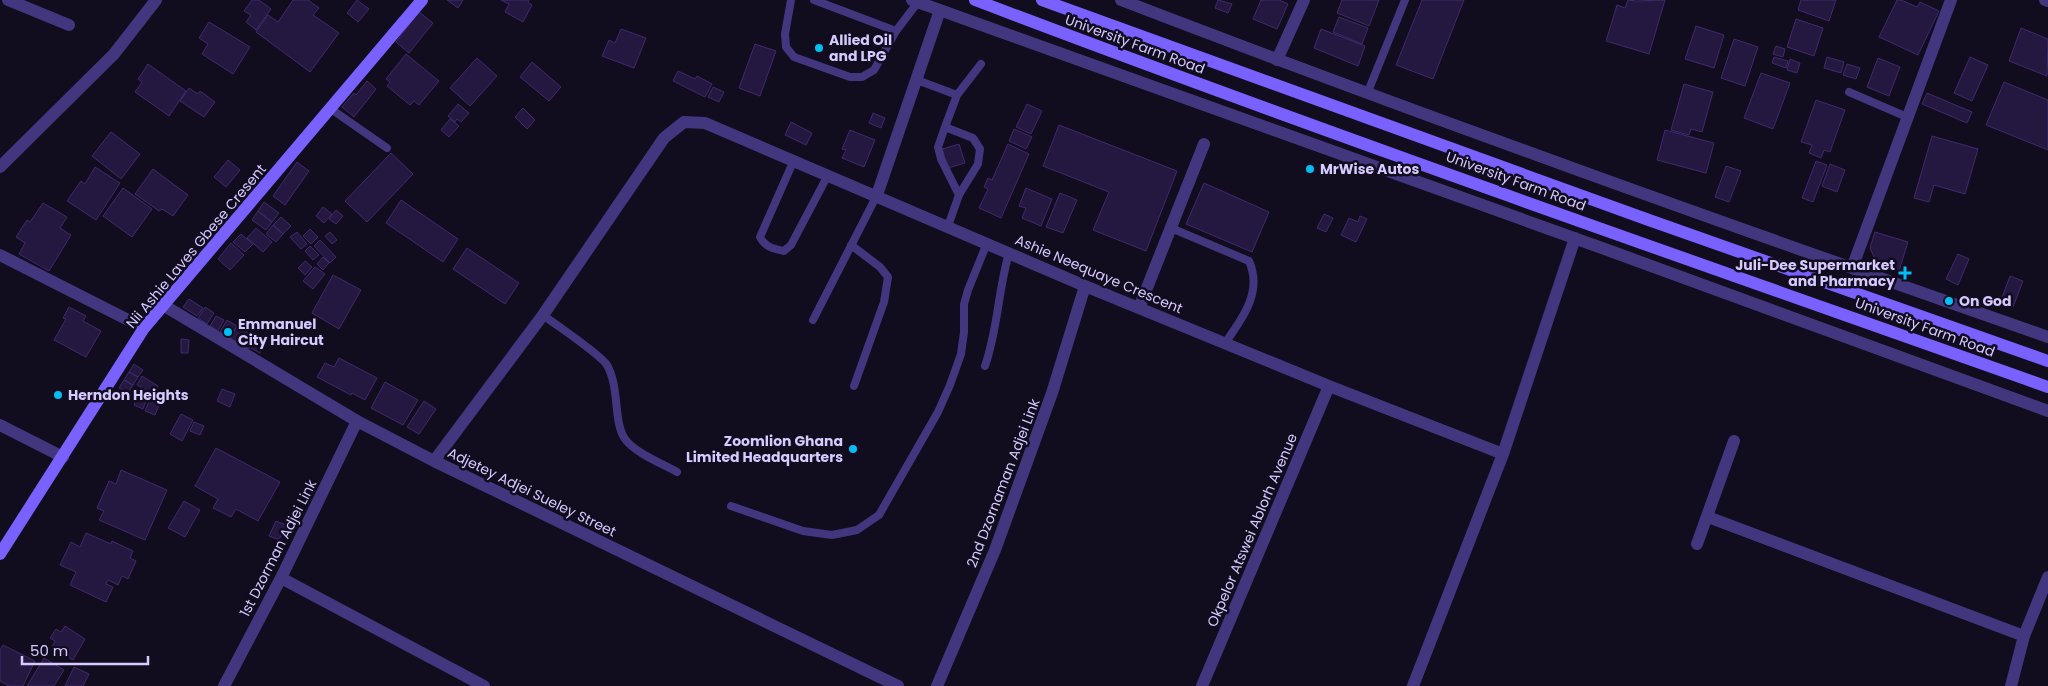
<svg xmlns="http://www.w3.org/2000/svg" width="2048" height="686" viewBox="0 0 2048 686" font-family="Poppins,sans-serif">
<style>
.building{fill:#251840;stroke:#3f2a6c}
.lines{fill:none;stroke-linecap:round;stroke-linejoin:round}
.lane{stroke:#42377e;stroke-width:8}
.street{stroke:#42377e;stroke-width:12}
.secondary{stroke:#7861ff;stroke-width:12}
.poi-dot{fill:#00bff5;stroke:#120c1f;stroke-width:2}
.labels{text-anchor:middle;stroke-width:5;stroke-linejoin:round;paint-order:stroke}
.poi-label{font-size:14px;font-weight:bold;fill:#d6caff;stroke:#120c1f;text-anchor:start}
.street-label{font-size:14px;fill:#d6caff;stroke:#120c1f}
</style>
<rect width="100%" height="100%" fill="#120c1f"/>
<!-- building -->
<path class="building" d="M252,0H259L271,9L256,30L246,22L251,15L244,11Z
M293,0H308L319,8L313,15L339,33L310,72L256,32L268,15L278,22Z
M357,0L369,9L358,22L347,13Z
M447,0H463L458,8Z
M501,0H529L528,2L532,5L523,22L505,12L509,4Z
M1218,0L1232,4L1228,13L1215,8Z
M1261,0H1279L1288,4L1277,29L1253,19Z
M1342,0H1379L1369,26L1337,13Z
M1422,0H1464L1433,79L1396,65Z
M1628,0L1636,1L1665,0L1649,54L1606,41L1617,5L1625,8Z
M1801,0H1836L1829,21L1798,10Z
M1897,0H1901L1917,7L1920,2L1939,11L1918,55L1879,37Z
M419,12L433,23L409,53L396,42Z
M1339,17L1368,28L1362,44L1333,32Z
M1796,19L1823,28L1814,56L1787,47Z
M209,22L250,47L233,74L202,54L208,44L199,38Z
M1696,26L1724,35L1714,68L1685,59Z
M2021,28L2048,39L2047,76L2009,61Z
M621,29L646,38L634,68L602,56L609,40L615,43Z
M1321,29L1365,46L1358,66L1314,48Z
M1734,39L1758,47L1745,86L1721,78Z
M755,44L776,51L760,96L739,88Z
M1776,46L1785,49L1783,57L1773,54Z
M406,54L439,81L419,105L414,101L410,105L387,86L390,82L386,79Z
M1774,57L1788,61L1786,68L1772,63Z
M1827,57L1844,62L1841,73L1824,68Z
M1970,57L1988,65L1972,101L1954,93Z
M477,58L497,76L470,106L450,88Z
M1878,58L1900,67L1889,96L1867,87Z
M1790,59L1800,63L1797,73L1787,70Z
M532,62L561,87L549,101L520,77Z
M148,64L186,91L169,116L135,92L142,82L138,79Z
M1847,64L1860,68L1856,79L1843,75Z
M678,71L695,79L697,76L712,84L705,97L673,81Z
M1761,73L1790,83L1773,129L1744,118Z
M367,81L376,89L354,117L342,107L354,93L356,95Z
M2004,82L2048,100V150L1986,125Z
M1684,84L1713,92L1702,132L1691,129L1689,135L1671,130Z
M713,87L724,92L719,102L708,97Z
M189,88L198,94L200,91L215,102L204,117L180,101Z
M1927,93L1972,112L1967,123L1922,104Z
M1816,100L1845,110L1830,152L1824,150L1821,158L1809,153L1812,145L1801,142Z
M458,104L469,113L461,122L457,119L455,122L448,116Z
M1027,104L1042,111L1031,134L1016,127Z
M523,108L535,120L527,129L515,117Z
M873,113L885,118L881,128L869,123Z
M450,119L459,126L449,137L441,130Z
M791,122L812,133L806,145L785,135Z
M1059,125L1177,171L1146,251L1093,230L1109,192L1043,166Z
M1014,129L1032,137L1026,149L1009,141Z
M850,130L875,140L864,167L842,158L846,150L842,149Z
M1665,130L1714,143L1706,173L1657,160Z
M111,132L140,154L121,179L92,156Z
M1932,136L1978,149L1965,194L1934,185L1929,202L1914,198Z
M959,144L965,163L948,168L942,149Z
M1008,144L1029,154L1001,218L979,208L988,189L984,187L988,178L992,180Z
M391,153L413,174L367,222L345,201Z
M228,160L240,170L226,187L214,177Z
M1816,161L1827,165L1813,202L1802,198Z
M297,162L309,171L285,205L273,196Z
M1830,164L1845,170L1837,192L1822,186Z
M1726,166L1741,171L1729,202L1715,197Z
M95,167L120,183L96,220L67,201L81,181L85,184Z
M153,169L188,195L173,216L162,209L159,211L135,194Z
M1204,183L1269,212L1252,252L1186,224Z
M123,188L152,209L132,237L103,216Z
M1026,188L1052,199L1041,226L1022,218L1026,208L1019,206Z
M1060,193L1077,200L1063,233L1046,227Z
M401,200L458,239L443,262L386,223Z
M264,202L279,213L272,222L258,211Z
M43,203L67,217L60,228L71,235L49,271L19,254L25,243L16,237L27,220L30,222Z
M323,207L332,214L324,223L316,216Z
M336,210L343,216L336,224L329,219Z
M258,211L272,222L266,230L252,220Z
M1324,214L1333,218L1326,232L1317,228Z
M1360,216L1367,219L1356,242L1341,235L1349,218L1358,222Z
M281,217L291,226L283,234L273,225Z
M273,225L283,234L276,242L266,234Z
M256,228L272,242L263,252L247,238Z
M310,229L318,237L311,244L303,236Z
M297,232L307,244L301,249L290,237Z
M330,232L337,240L332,244L325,236Z
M1875,232L1908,242L1899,271L1877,264L1870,248Z
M241,234L253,244L245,252L233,242Z
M320,240L336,257L330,263L314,246Z
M231,243L244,255L230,270L218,259Z
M310,246L319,255L313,260L305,251Z
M467,248L519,283L505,304L453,269Z
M1958,254L1969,259L1958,285L1946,279Z
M323,257L329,263L323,270L317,264Z
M305,261L312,267L305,275L298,268Z
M315,267L325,274L313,289L303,281Z
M333,275L361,290L339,329L312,313Z
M2010,276L2023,281L2013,307L2000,303Z
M189,299L203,308L197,316L183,307Z
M69,307L86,316L83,321L101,331L86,357L54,340L66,319L63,318Z
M205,307L214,313L207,324L198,318Z
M216,316L224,320L218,331L210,326Z
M227,320L237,326L230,338L220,332Z
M237,326L246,331L239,343L230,338Z
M246,331L256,337L249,349L239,343Z
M257,338L266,342L260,353L251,348Z
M181,339L189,340L188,353H181Z
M339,358L377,378L365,400L352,393L351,395L317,377L325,363L334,367Z
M134,364L143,370L138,377L129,372Z
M129,372L138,377L133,385L124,380Z
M142,376L158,386L153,394L137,385Z
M124,380L133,385L128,393L119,388Z
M385,382L418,400L403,425L371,408Z
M222,389L235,394L230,407L217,401Z
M139,392L148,395L143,409L134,405Z
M151,397L161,401L155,415L145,411Z
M424,401L436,409L419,434L407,427Z
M181,414L193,420L182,441L170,434Z
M194,422L204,426L200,435L190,431Z
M216,448L280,482L258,521L236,509L231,517L213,508L218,499L195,486Z
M121,470L167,490L145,540L99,520L104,511L97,508L109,481L116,484Z
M184,501L200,510L185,537L168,528Z
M276,521L286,525L279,540L269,536Z
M86,533L111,544L112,541L133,551L130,558L136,561L128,579L122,576L118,585L108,580L106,584L113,587L106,602L70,585L76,572L60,565L71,542L80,547Z
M65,626L85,639L73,660L52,647L55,641L50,638L56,629L61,632Z
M3,645L35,661L23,686H9L0,681V650Z
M44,658L64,670L54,686H27Z
M74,667L89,674L83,686H65Z"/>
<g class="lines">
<!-- lane -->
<path class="lane" d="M791,0L785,34L786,47L794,57L850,77H862L874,70L896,31L918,2
M814,0L896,31
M917,80L957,95
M1849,92L1907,117
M1367,94L1405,0
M331,109L387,148
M945,127L938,147L941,159L959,195
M794,160L760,237C765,247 774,249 784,251L791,245L828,175
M948,226L959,195L978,164L980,149L973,138L945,127L957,95L981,64
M1171,228L1249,261C1263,292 1242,319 1225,343
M851,245L880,267L888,277L884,302L854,386
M543,315C556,325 600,354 607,365C620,388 613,422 625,439C635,453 663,464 677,472
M813,320L877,195
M985,366C998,329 998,290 1009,253
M731,506L803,531L832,535L857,530L879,515L938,412L950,385L961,354L964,332V304L968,290L987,243"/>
<!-- street -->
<path class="street" d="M8,0L69,25
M912,0L1613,252L2048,411
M1121,0C1428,118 1737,228 2048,337
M2045,0L2048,1
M1277,60L1304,0
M0,167L114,54L156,0
M877,195L940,10
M0,255L144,328
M1852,268L1951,0
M163,305L357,421L434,461L898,686
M1139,308L1204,144
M0,425L63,457
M434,461L543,315L664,138L684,122L705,123L1085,286L1329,386L1503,454
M1708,517L2024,636
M1697,544L1734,441
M281,578L484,686
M224,686L281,578L357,421
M937,686L995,550L1052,393L1085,286
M1202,686L1329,386
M1413,686L1503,454L1575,238
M2011,686L2024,636L2048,577"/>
<!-- secondary -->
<path class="secondary" d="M975,0C1330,135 1690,260 2048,387
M1042,0L1646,219L2048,361
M0,554L144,328L422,0"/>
</g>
<!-- markers -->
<g class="poi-dot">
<circle cx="819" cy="48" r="5"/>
<circle cx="1310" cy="169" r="5"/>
<path d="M1902.5 265.5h5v5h5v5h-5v5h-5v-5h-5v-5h5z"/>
<circle cx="1949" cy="301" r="5"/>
<circle cx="228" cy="332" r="5"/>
<circle cx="58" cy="395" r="5"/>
<circle cx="853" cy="449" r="5"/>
</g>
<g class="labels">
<!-- poi labels -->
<g class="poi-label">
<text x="829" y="45">Allied Oil<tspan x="829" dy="16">and LPG</tspan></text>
<text x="1320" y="174">MrWise Autos</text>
<text x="1895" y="270" text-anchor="end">Juli-Dee Supermarket<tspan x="1895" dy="16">and Pharmacy</tspan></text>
<text x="1959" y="306">On God</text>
<text x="238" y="329">Emmanuel<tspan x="238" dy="16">City Haircut</tspan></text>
<text x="68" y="400">Herndon Heights</text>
<text x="843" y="446" text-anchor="end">Zoomlion Ghana<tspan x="843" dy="16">Limited Headquarters</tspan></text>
</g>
<!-- street labels -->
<g class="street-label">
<text transform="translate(1135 44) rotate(20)" y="5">University Farm Road</text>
<text transform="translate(1516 181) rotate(20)" y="5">University Farm Road</text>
<text transform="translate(196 246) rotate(-50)" y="5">Nii Ashie Laves Gbese Cresent</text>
<text transform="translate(1099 274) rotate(23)" y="5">Ashie Neequaye Crescent</text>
<text transform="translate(1925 327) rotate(20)" y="5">University Farm Road</text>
<text transform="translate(1003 483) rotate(-69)" y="5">2nd Dzornaman Adjei Link</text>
<text transform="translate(532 492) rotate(26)" y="5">Adjetey Adjei Sueley Street</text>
<text transform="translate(1252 530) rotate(-67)" y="5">Okpelor Atswei Ablorh Avenue</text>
<text transform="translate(278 548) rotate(-63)" y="5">1st Dzorman Adjei Link</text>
</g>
</g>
<!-- scale -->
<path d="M22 656v8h126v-8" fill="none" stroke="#d6caff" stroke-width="2.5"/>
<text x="30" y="656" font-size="15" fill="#d6caff" stroke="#120c1f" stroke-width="4" paint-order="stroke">50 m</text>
</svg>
